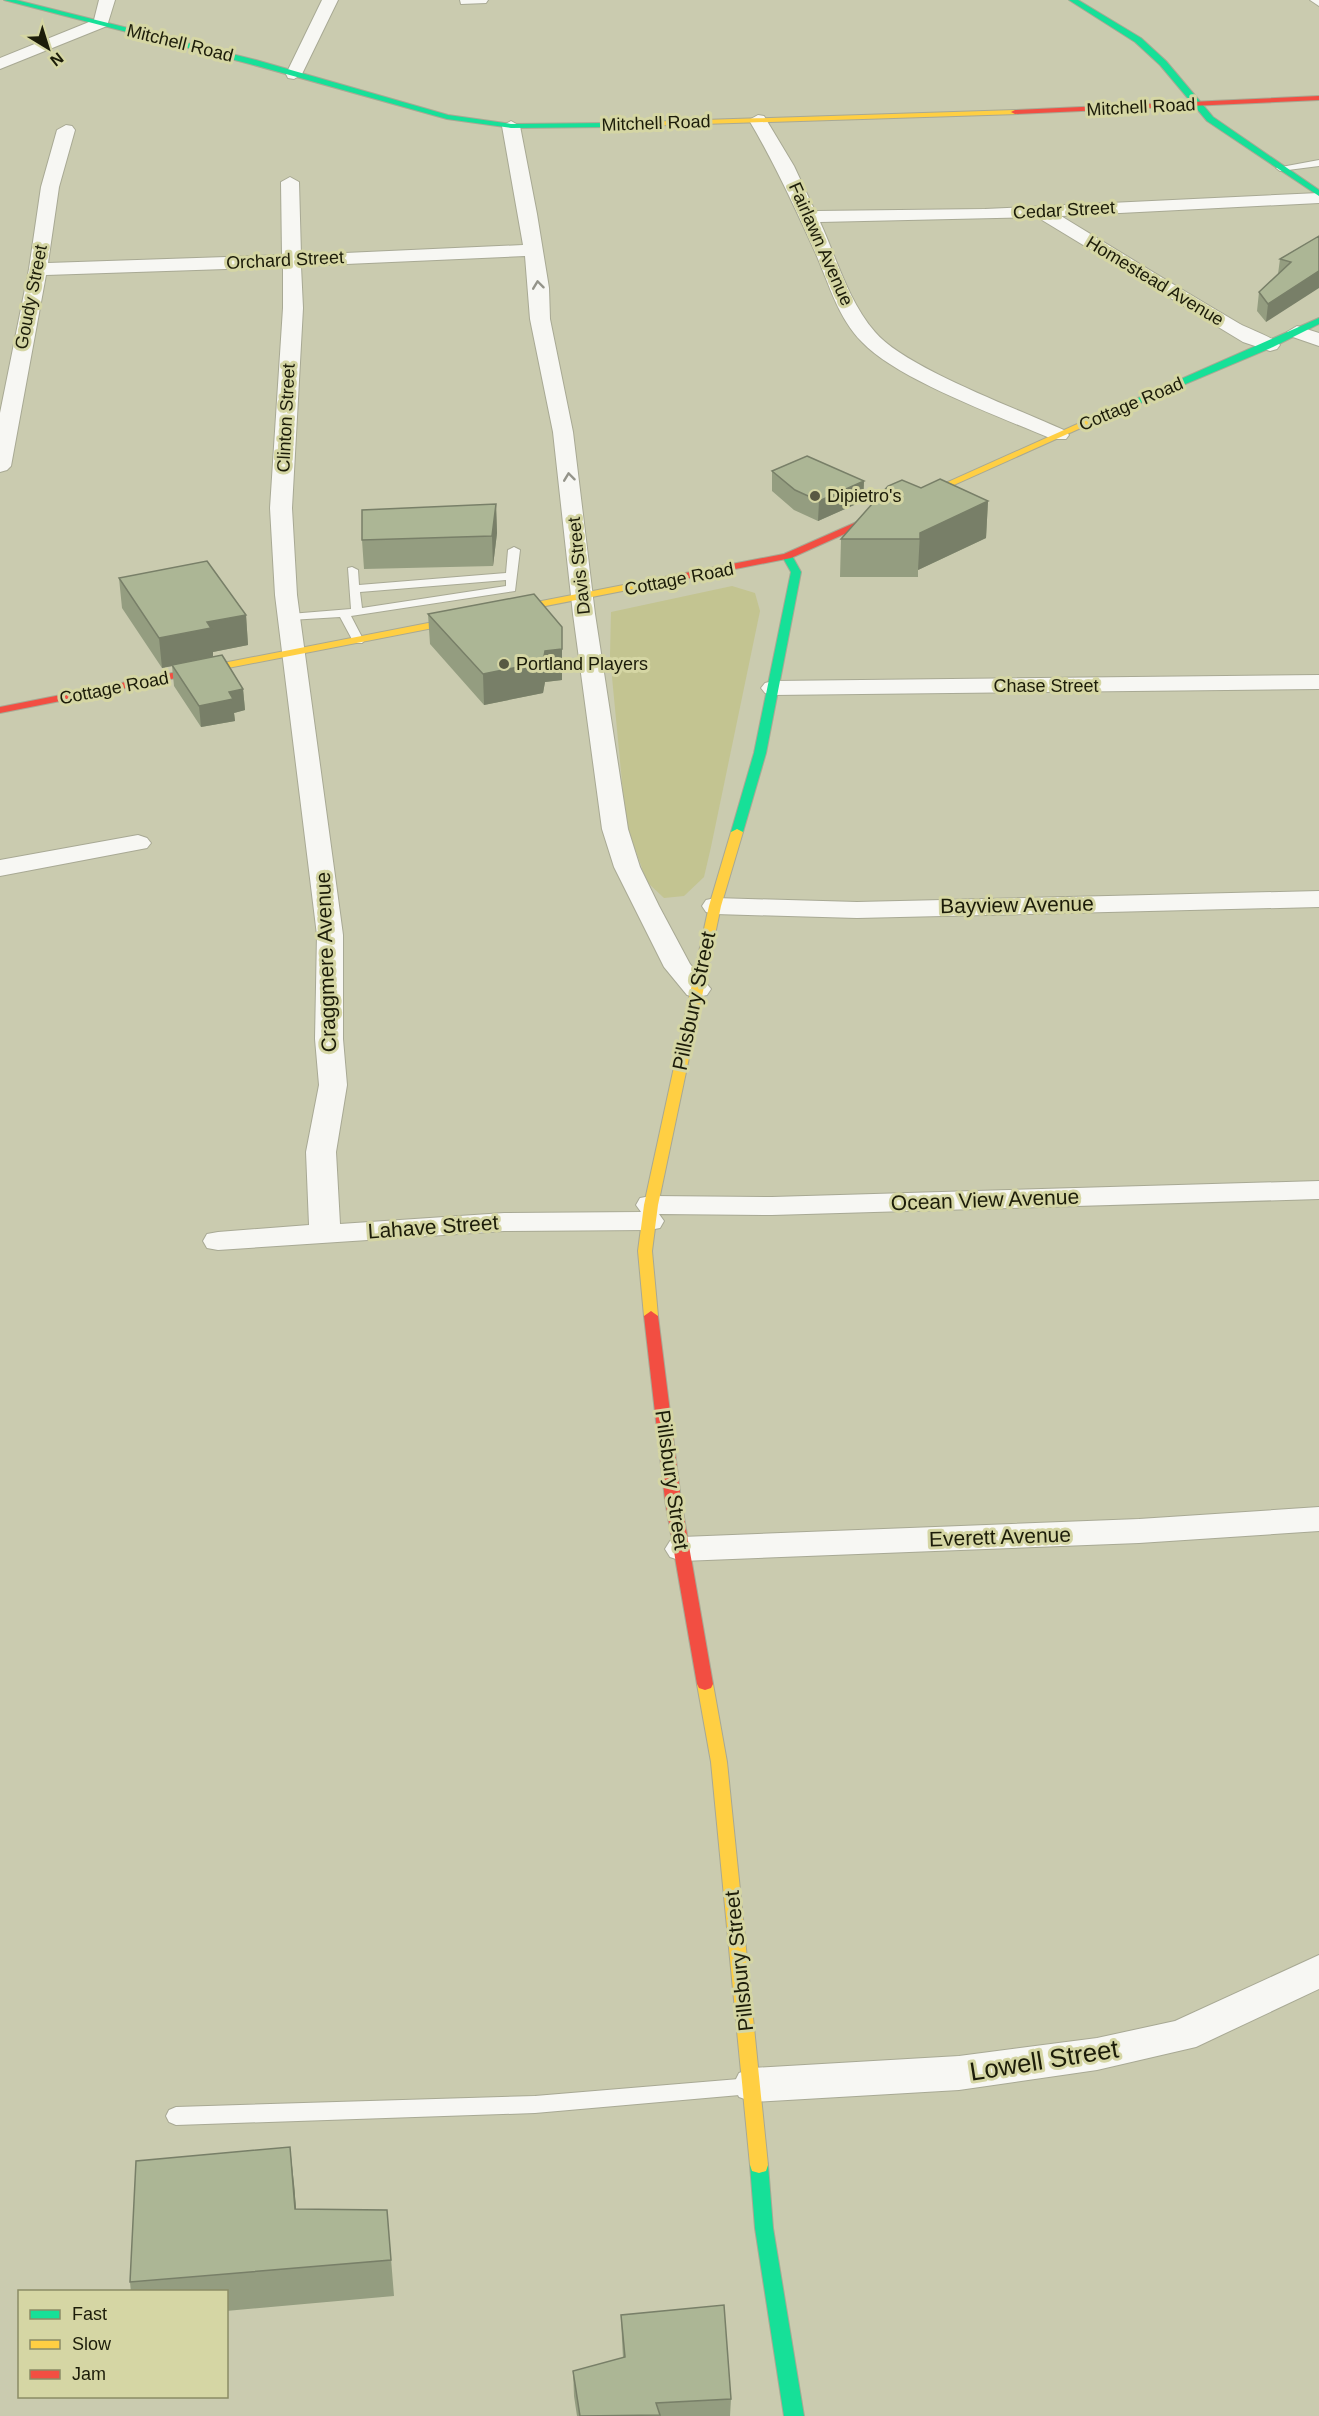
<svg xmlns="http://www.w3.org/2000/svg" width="1319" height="2416" viewBox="0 0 1319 2416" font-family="Arial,sans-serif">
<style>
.green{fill:#c3c491}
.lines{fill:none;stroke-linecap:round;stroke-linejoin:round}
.lane-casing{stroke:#a8a994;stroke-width:2}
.street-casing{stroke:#a8a994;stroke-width:2}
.fast-casing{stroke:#a8a994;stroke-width:2}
.slow-casing{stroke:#a8a994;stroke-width:2}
.jam-casing{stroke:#a8a994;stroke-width:2}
.lane{fill:#f7f7f3;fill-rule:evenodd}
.street{fill:#f7f7f3;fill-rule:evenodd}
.fast{fill:#16e098;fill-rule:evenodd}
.slow{fill:#ffcf43;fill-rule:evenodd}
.jam{fill:#f24e42;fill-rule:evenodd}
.wall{fill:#949d80}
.shaded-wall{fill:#787f68}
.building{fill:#acb695;stroke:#787f68;stroke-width:1.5}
.oneway{stroke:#94948a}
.poi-dot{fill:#595943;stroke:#d5d6a4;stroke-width:2}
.labels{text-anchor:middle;stroke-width:6;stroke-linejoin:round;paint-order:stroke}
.far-street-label{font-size:18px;fill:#1c1c09;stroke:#d5d6a4}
.far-poi-label{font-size:18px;fill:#1c1c09;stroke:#d5d6a4;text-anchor:start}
.street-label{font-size:21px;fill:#1c1c09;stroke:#d5d6a4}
.near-street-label{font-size:26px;fill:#1c1c09;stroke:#d5d6a4}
</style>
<rect width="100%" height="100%" fill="#cacbaf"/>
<!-- green -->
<path class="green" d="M732,586L755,593L760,611L711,847L704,877L684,896L664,898L647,882L626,824L610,656L611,612Z"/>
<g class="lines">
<defs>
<path id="lane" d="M1319,160V166L1280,171L1276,168Z
M514,547L520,550L515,591L351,616L364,641L362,643H354L340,617L290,620L284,617L290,614L351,609L348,568L352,567L358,570L359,585L506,573L508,550ZM506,580V586L362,608L360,592Z
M751,2078L758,2080L761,2086L758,2092L751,2094L535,2113L176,2125L169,2122L166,2116L169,2110L176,2107L535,2096Z"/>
<path id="street" d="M99,0H115L107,26L0,69V58L94,20Z
M322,0H338L302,74L294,79L288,78L286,74Z
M460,0H488L486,3L461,4Z
M1310,0H1319V6Z
M758,115L764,116L794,166L815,211L985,209L1319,193V203L1061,216C1120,252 1180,289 1240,324C1249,329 1275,338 1280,345L1277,349L1270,351L1243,342L1037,217L820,222C837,259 848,301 875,332C905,368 1021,410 1066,431L1069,435L1066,439H1052C1001,417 898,380 862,342C838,318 829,284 816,254C795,208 775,164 749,120Z
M511,121L520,126L537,214L549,288L550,319L573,432L595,614L628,829L640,867L659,906L690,964L711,989L707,995L697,997L687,995L664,967L614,867L602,829L573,614L553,432L530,319L525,256L301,266L303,308L292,508L297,595L343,935V1039L347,1085L336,1152L340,1224L504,1213L641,1212L636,1205L640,1198L651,1196L772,1197L1319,1181V1199L772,1215L659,1214L664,1221L660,1228L649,1230L504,1231L218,1250L207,1248L203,1241L207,1234L218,1232L309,1225L306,1152L319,1085L315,1039L317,935L275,595L270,508L283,308V267L46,275L11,466L7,470L0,472V413L29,269L41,187L57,130L66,125L72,126L75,130L59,187L48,263L282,255L281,182L290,177L299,182L301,255L523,245L502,126Z
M1297,326L1319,333V346L1290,336L1287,332Z
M1319,675V689L773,695L765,693L761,688L765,683L773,681Z
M138,835L147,838L151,843L147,848L0,876V860Z
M1319,891V907L857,918L715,914L706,912L702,906L706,900L715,898L857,902Z
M1319,1507V1531L1139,1543L682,1561L670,1557L665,1549L670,1541L682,1537L1139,1519Z
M1319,1955V1989L1196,2047L1097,2070L959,2090L753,2102L739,2097L733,2085L739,2073L753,2068L959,2056L1097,2038L1175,2021Z"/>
<path id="fast" d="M4,0H16L256,60L448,115L511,124L611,123L615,125L611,127L511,128L447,119L250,64Z
M1069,0H1078L1141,38L1166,61L1213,117L1319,190V196L1207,121L1160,65L1135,42Z
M1319,318V324L1273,347L1119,412L1111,410Z
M787,553L791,554L801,572L766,753L743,832L737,835L731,832L754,753L791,572L782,556Z
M759,2157L766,2159L768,2165L773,2228L804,2416H784L755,2228L750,2165L752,2159Z"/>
<path id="slow" d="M1015,110H1018V114L611,127L607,125L611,123Z
M1113,408L1121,410L889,514L881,512Z
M680,574L684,575V579L182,677L177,674L182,671Z
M737,829L743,832L721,906L658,1205L652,1251L658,1316L651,1321L644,1316L638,1251L644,1205L709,906L731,832Z
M705,1678L711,1680L713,1684L727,1762L768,2165L766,2171L759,2173L752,2171L750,2165L711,1762L697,1684L699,1680Z"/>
<path id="jam" d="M1319,96V100L1015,114L1011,112L1015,110Z
M886,509L891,512L889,514L791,558L680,580L675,577L680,574L784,554Z
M182,671L186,672V676L0,713V707Z
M651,1311L658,1316L681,1500L713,1684L711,1688L705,1690L699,1688L697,1684L665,1500L644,1316Z"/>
</defs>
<!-- lane casing -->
<use href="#lane" class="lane-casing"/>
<!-- street casing -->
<use href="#street" class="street-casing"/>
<!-- fast casing -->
<use href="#fast" class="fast-casing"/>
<!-- slow casing -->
<use href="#slow" class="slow-casing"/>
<!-- jam casing -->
<use href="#jam" class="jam-casing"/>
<!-- lane -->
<use href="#lane" class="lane"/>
<!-- street -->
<use href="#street" class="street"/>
<!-- fast -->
<use href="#fast" class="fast"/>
<!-- slow -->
<use href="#slow" class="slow"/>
<!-- jam -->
<use href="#jam" class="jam"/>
</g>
<!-- wall -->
<path class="wall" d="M1319,236L1266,322L1257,311L1259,292L1278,274L1280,259Z
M772,471L864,481L863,501L818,521L794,510L772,491Z
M921,488L988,501L986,538L918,570V577H840L841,539Z
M496,504L497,533L493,566L364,569L362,540Z
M119,578L246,615L248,645L213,652V657L243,689L245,710L234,713L235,721L201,727L174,686L172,666L162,668L122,608Z
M428,614L562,680L545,682L543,693L484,705L430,644Z
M294,2184L296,2209L390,2246L394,2296L226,2311V2292H131L130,2282Z
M621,2315L731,2399L730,2416H577L574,2396L573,2371L623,2358L622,2340Z"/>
<!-- shaded-wall -->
<path class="shaded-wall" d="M1319,271V288L1266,322L1268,304Z
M864,481L863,501L818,521L819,501Z
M988,501L986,538L918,570L920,533Z
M496,504L497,533L493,566L492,536Z
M246,615L248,645L213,652V658L162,668L159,638L207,622Z
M562,627V680L545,682L543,693L484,705L483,674L545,651Z
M243,689L245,710L234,713L235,721L201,727L199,706L229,692Z
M290,2147L294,2184L299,2245L295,2209Z"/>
<!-- building -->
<path class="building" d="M1319,236V271L1268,304L1259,292L1291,262L1280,259Z
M807,456L864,481L819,501L795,490L772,471Z
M940,479L988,501L920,533V539H841L888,486L902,480L921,488Z
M496,504L492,536L362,540V510Z
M207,561L246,615L207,622L211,628L159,638L119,578Z
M534,594L562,627V649L545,651L543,662L483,674L428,614Z
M222,655L243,689L229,692L233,699L199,706L172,665Z
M290,2147L295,2209L387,2210L391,2260L130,2282L136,2161Z
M724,2305L731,2399L656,2403L660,2415L580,2416L573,2371L625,2357L621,2315Z"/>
<!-- one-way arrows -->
<defs><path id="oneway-chevron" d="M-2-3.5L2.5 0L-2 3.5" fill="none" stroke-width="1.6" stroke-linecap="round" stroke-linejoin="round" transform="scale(1.5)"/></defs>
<g class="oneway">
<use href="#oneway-chevron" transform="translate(538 285) rotate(-97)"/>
<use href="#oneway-chevron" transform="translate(569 477) rotate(-97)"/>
</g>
<!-- markers -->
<g class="poi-dot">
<circle cx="815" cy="496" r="6"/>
<circle cx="504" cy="664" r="6"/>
</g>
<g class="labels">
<!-- far-street labels -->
<g class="far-street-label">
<text transform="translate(180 43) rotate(14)" y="6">Mitchell Road</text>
<text transform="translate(1141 107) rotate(-3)" y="6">Mitchell Road</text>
<text transform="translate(656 123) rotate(-2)" y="6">Mitchell Road</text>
<text transform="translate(1064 210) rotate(-3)" y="6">Cedar Street</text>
<text transform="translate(821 244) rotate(66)" y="6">Fairlawn Avenue</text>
<text transform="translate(285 260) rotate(-3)" y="6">Orchard Street</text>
<text transform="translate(1155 281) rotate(31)" y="6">Homestead Avenue</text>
<text transform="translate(31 297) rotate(-79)" y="6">Goudy Street</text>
<text transform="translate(1131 404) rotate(-23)" y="6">Cottage Road</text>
<text transform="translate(286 418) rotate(-87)" y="6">Clinton Street</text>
<text transform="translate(579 566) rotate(-96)" y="6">Davis Street</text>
<text transform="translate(679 579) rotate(-11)" y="6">Cottage Road</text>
<text x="1046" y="692">Chase Street</text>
<text transform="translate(114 688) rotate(-11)" y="6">Cottage Road</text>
</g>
<!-- far-poi labels -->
<g class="far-poi-label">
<text x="827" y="502">Dipietro's</text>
<text x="516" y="670">Portland Players</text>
</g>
<!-- street labels -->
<g class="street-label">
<text transform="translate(1017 905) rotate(-1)" y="7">Bayview Avenue</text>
<text transform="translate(326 962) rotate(-92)" y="7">Craggmere Avenue</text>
<text transform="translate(694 1001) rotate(-78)" y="7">Pillsbury Street</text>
<text transform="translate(985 1200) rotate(-2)" y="7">Ocean View Avenue</text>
<text transform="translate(433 1227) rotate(-4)" y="7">Lahave Street</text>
<text transform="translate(672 1480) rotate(82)" y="7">Pillsbury Street</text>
<text transform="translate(1000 1537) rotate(-2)" y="7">Everett Avenue</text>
<text transform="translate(739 1961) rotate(-96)" y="7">Pillsbury Street</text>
</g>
<!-- near-street labels -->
<g class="near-street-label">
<text transform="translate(1044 2060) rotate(-9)" y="9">Lowell Street</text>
</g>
</g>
<!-- legend -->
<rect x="18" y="2290" width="210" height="108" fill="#d5d6a4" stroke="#8b8c66" stroke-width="1.5"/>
<rect x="30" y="2310" width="30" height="9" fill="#16e098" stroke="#8b8c66" stroke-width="1.5"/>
<text x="72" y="2320" font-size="18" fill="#1c1c09">Fast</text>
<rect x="30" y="2340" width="30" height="9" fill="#ffcf43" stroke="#8b8c66" stroke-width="1.5"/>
<text x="72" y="2350" font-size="18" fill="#1c1c09">Slow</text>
<rect x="30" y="2370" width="30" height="9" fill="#f24e42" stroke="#8b8c66" stroke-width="1.5"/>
<text x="72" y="2380" font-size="18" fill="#1c1c09">Jam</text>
<!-- north arrow -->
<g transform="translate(48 48) rotate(142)" stroke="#d5d6a4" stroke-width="4.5" paint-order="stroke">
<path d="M0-4.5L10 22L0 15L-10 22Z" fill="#1c1c09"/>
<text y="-9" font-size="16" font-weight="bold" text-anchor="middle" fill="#1c1c09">N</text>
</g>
</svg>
